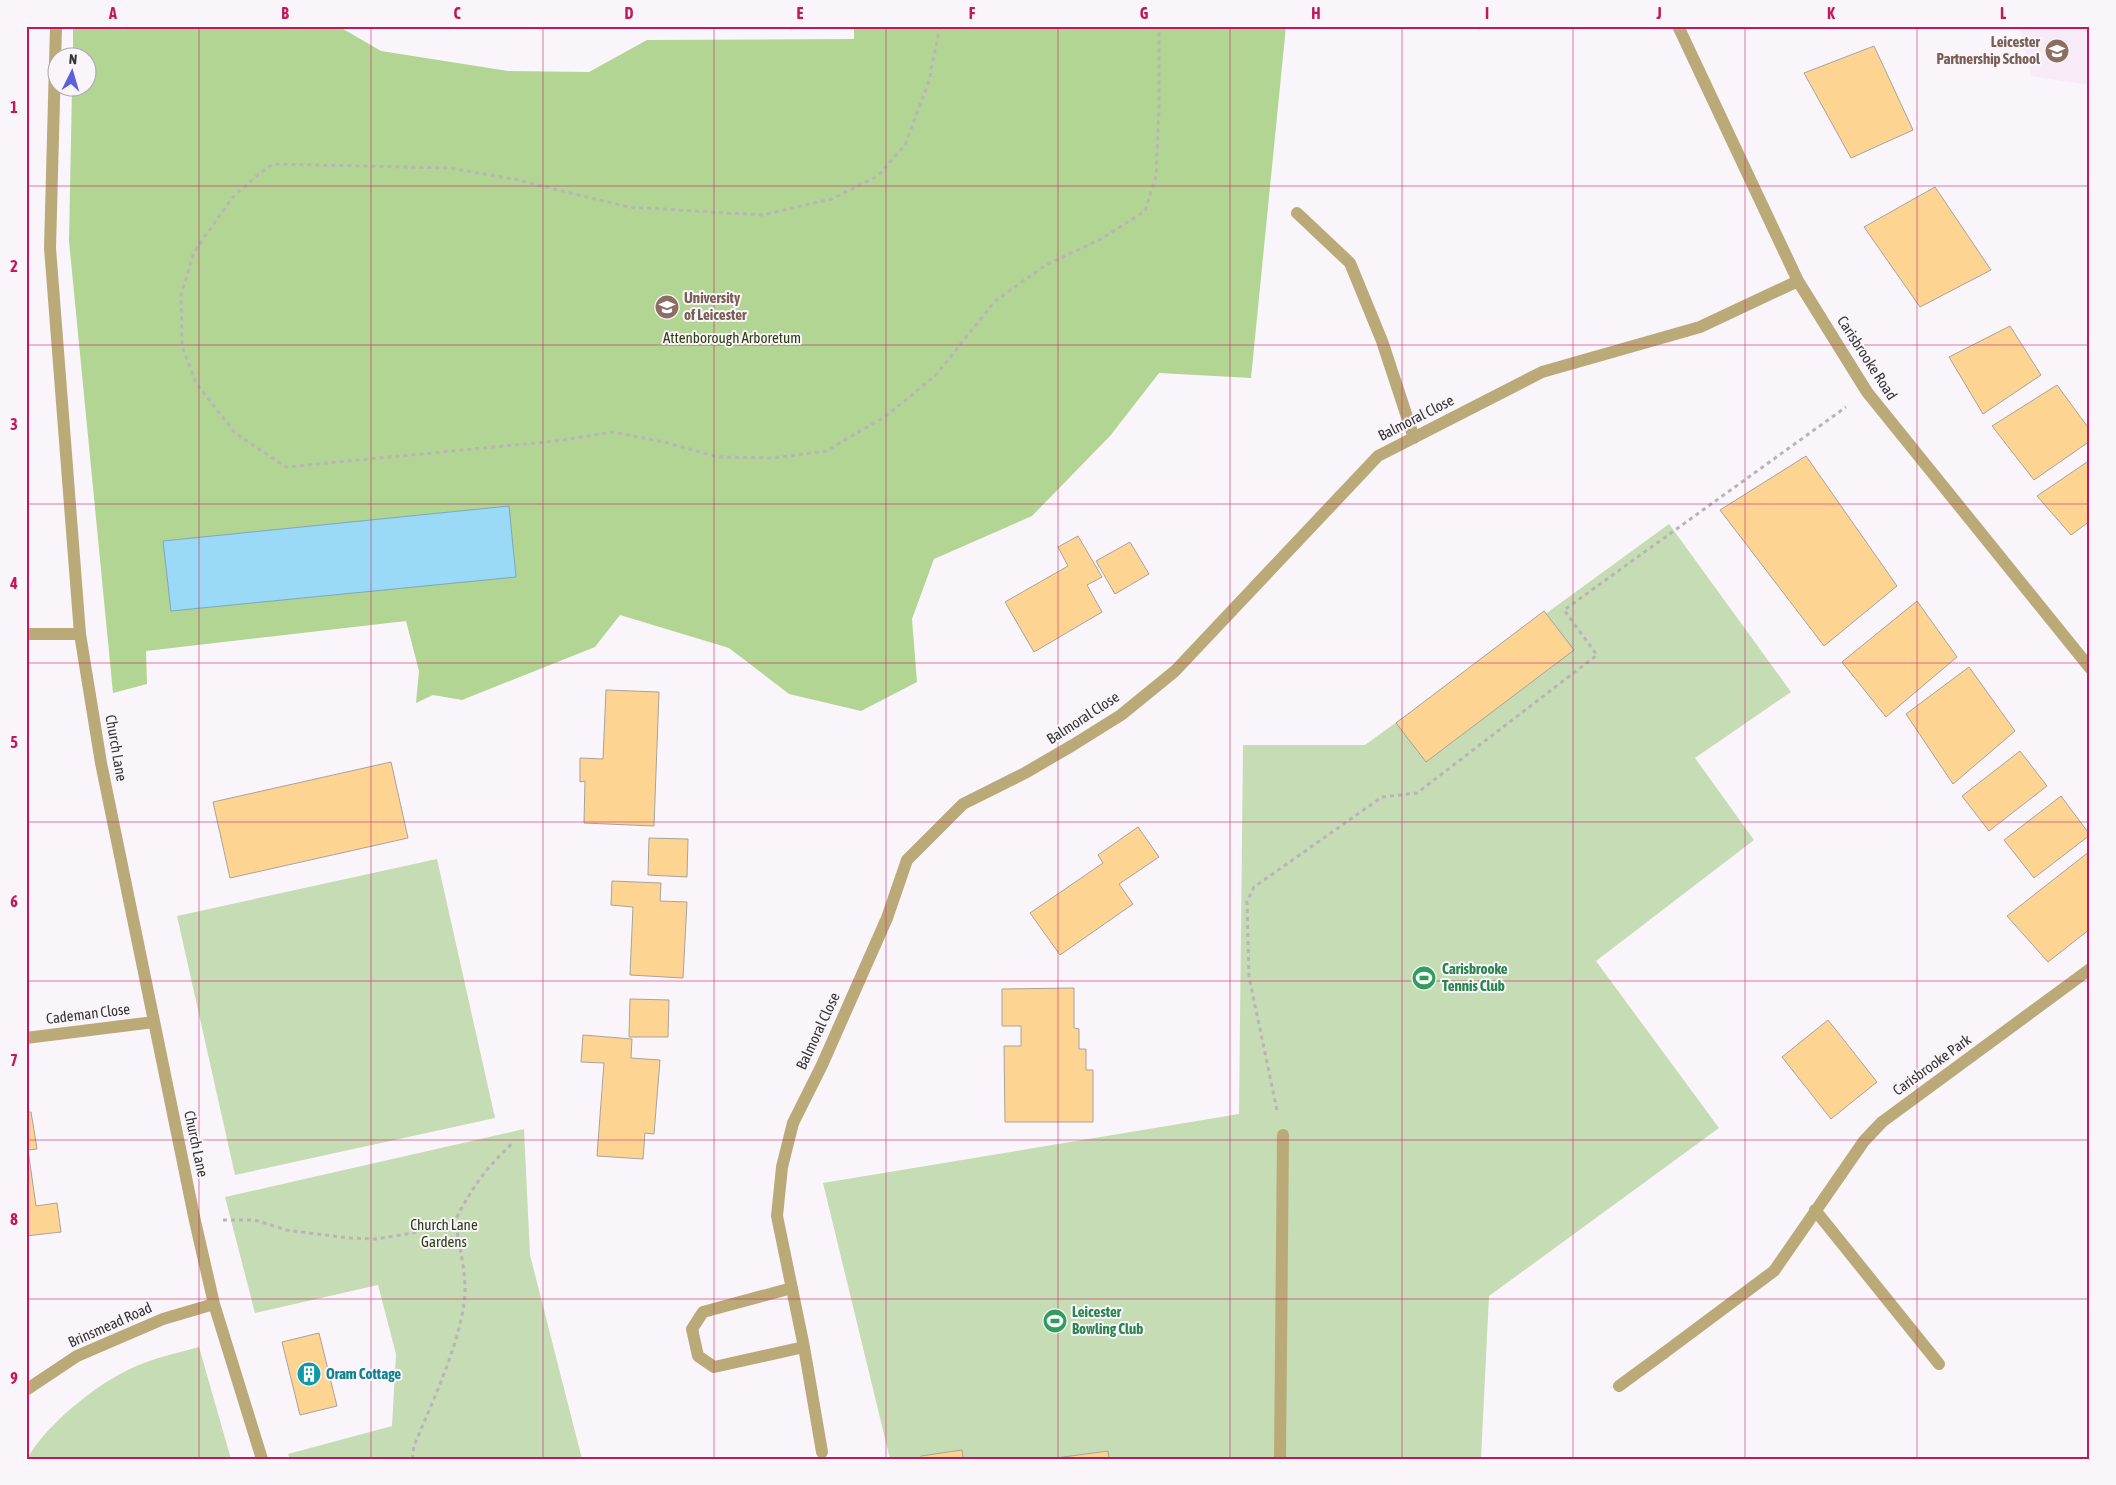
<svg xmlns="http://www.w3.org/2000/svg" width="2116" height="1485" viewBox="0 0 2116 1485" font-family="'Asap Condensed',sans-serif">
<style>
.built{fill:#f7ebf7}
.green{fill:#c6dcb4}
.forest{fill:#b2d593}
.water{fill:#9adaf7;stroke:#7ca8bd}
.building{fill:#fed493;stroke:#a7a39d}
.lines{fill:none;stroke-linecap:round;stroke-linejoin:round}
.path{stroke:#b8b4b8;stroke-width:3;stroke-dasharray:4 4;stroke-linecap:butt}
.lane{stroke:#baaa78;stroke-width:12}
.street{stroke:#baaa78;stroke-width:12}
.grid{fill:none;stroke:#c2185b;stroke-width:1;stroke-opacity:0.55}
.labels{text-anchor:middle;stroke-width:4;stroke-linejoin:round;paint-order:stroke}
.education-label{font-size:15px;font-weight:bold;fill:#785e54;stroke:#faf5fa;text-anchor:end}
.park-label{font-size:15px;fill:#2a3f11;stroke:#faf5fa}
.street-label{font-size:15px;fill:#363436;stroke:#faf5fa}
.leisure-label{font-size:15px;font-weight:bold;fill:#27864d;stroke:#faf5fa;text-anchor:start}
.culture-label{font-size:15px;font-weight:bold;fill:#0d838f;stroke:#faf5fa;text-anchor:start}
.neatline{fill:none;stroke:#c2185b;stroke-width:2}
.grid-label{font-size:16px;text-anchor:middle;font-weight:bold;fill:#c2185b}
</style>
<rect width="100%" height="100%" fill="#faf5fa"/>
<!-- built -->
<path class="built" d="M2019,26H2090V85L2031,76Z"/>
<!-- green -->
<path class="green" d="M1669,524L1791,692L1695,758L1754,840L1596,961L1719,1128L1489,1296L1481,1459H890L823,1183L1239,1114L1243,745H1365Z
M437,859L495,1118L235,1175L177,916Z
M524,1129L530,1255L582,1459H290L288,1454L392,1426L396,1354L378,1285L255,1313L225,1197Z
M199,1347L231,1459H27C48,1422 104,1377 144,1363C162,1356 181,1352 199,1347Z"/>
<!-- forest -->
<path class="forest" d="M82,26H338L381,51L508,71L589,72L647,40L854,39V26H1286L1251,378L1159,373L1110,436L1032,516L934,559L912,619L917,682L861,711L789,694L729,648L620,615L595,647L462,700L433,695L416,703L419,671L406,621L146,651L147,684L113,693L69,241L72,88H88V58L73,57V29Z"/>
<!-- water -->
<path class="water" d="M509,506L516,577L171,611L163,541Z"/>
<!-- building -->
<path class="building" d="M1874,46L1913,130L1851,158L1804,73Z
M1935,187L1991,270L1920,307L1864,227Z
M2010,326L2041,375L1983,414L1949,357Z
M2057,385L2090,430V441L2034,480L1992,426Z
M1806,456L1897,586L1824,646L1720,510Z
M2090,460V521L2071,535L2037,496Z
M1078,536L1102,577L1087,585L1102,612L1034,652L1005,602L1068,566L1058,547Z
M1130,542L1149,574L1115,594L1096,561Z
M1917,601L1957,657L1886,717L1842,662Z
M1544,611L1574,650L1426,762L1396,723Z
M1969,667L2015,731L1953,784L1906,714Z
M606,690L659,692L654,826L584,823L585,781L580,782V758L603,759Z
M2020,751L2047,786L1989,831L1962,796Z
M391,762L408,838L230,878L213,802Z
M2061,796L2090,835L2034,878L2004,840Z
M1138,827L1159,857L1119,884L1133,904L1060,955L1030,913L1103,863L1098,855Z
M649,838L688,839L687,877L648,875Z
M2090,851V929L2048,962L2007,916Z
M612,881L661,883L660,901L687,902L683,978L630,975L633,907L611,905Z
M1074,988V1028L1079,1029V1049H1086V1070H1093V1122H1005L1004,1046H1021V1026H1002V989Z
M630,999L669,1000L668,1037H629Z
M1828,1020L1877,1082L1831,1119L1782,1057Z
M583,1035L632,1039L631,1058L660,1060L654,1134L645,1133L643,1159L597,1156L604,1063L581,1062Z
M26,1112H31L37,1149L28,1150L36,1206L57,1203L61,1232L26,1236Z
M319,1333L337,1406L300,1415L282,1342Z
M962,1450L963,1459H921V1456Z
M1108,1451L1109,1459H1048Z"/>
<g class="lines">
<!-- path -->
<path class="path" d="M940,26L929,81L905,145L878,176L832,199L762,215L628,207L513,179L449,168L273,164L260,173L232,198L194,252L181,295L182,346L196,383L235,433L286,467L556,441L613,432L664,442L718,457L774,458L826,451L886,416L936,375L995,301L1046,265L1101,239L1145,211L1156,176L1159,109V26
M1277,1110L1249,977L1247,902L1254,887L1382,797L1417,793L1597,655L1564,610L1846,407
M223,1220H255L286,1230L349,1238L376,1239L413,1233L432,1226L455,1221C470,1190 488,1165 514,1142
M412,1459L414,1446C432,1402 466,1332 465,1286C464,1264 459,1243 455,1221"/>
<!-- lane -->
<path class="lane" d="M26,634H80
M1619,1386L1664,1353
M1280,1459L1283,1135"/>
<!-- street -->
<path class="street" d="M56,26L50,248L80,634L101,763L195,1221L214,1304L262,1459
M1678,26L1798,281L1867,392L2090,668
M1297,213L1350,263L1382,341L1414,438
M26,1038L154,1022
M1815,1210L1939,1364
M792,1288L703,1312L692,1329L698,1356L714,1367L804,1347
M1664,1353L1774,1271L1864,1141L1882,1122L2090,969
M26,1390L77,1356L163,1319L214,1304
M822,1452L804,1347L777,1216L782,1167L793,1123L822,1065L887,918L907,860L963,804L1025,773L1073,745L1121,715L1175,671L1378,456L1542,372L1700,327L1798,281"/>
</g>
<!-- grid -->
<path class="grid" d="M199,26V1459M371,26V1459M543,26V1459M714,26V1459M886,26V1459M1058,26V1459M1230,26V1459M1402,26V1459M1573,26V1459M1745,26V1459M1917,26V1459M26,186H2090M26,345H2090M26,504H2090M26,663H2090M26,822H2090M26,981H2090M26,1140H2090M26,1299H2090"/>
<!-- icons -->
<defs>
<symbol id="school-disc" viewBox="-11 -11 22 22"><circle r="9.5" fill="#8d6e63" stroke="#faf5fa"/><path d="M0-5L7-2L0 1L-7-2ZM-4 1L0 2.5L4 1V4Q0 6-4 4Z" fill="#fff"/></symbol>
<symbol id="university-disc" viewBox="-11 -11 22 22"><circle r="9.5" fill="#8d6e63" stroke="#faf5fa"/><path d="M0-5L7-2L0 1L-7-2ZM-4 1L0 2.5L4 1V4Q0 6-4 4Z" fill="#fff"/></symbol>
<symbol id="stadium-disc" viewBox="-11 -11 22 22"><circle r="9.5" fill="#2e9e5b" stroke="#faf5fa"/><path d="M0-5a6.5 5 0 1 0 0 10a6.5 5 0 1 0 0-10ZM-3.5-1.8h7v3.6h-7Z" fill="#fff"/></symbol>
<symbol id="building-disc" viewBox="-11 -11 22 22"><circle r="9.5" fill="#0f9aa8" stroke="#faf5fa"/><path d="M-4-6H4V6H1V3H-1V6H-4ZM-2.5-4.3h1.7v1.8h-1.7ZM.8-4.3h1.7v1.8H.8ZM-2.5-1h1.7V.8h-1.7ZM.8-1h1.7V.8H.8Z" fill="#fff"/></symbol>
</defs>
<g fill-rule="evenodd">
<use href="#school-disc" x="2043" y="37" width="28" height="28"/>
<use href="#university-disc" x="653" y="293" width="28" height="28"/>
<use href="#stadium-disc" x="1410" y="964" width="28" height="28"/>
<use href="#stadium-disc" x="1041" y="1307" width="28" height="28"/>
<use href="#building-disc" x="295" y="1360" width="28" height="28"/>
</g>
<g class="labels">
<!-- education labels -->
<g class="education-label">
<text x="2040" y="47">Leicester<tspan x="2040" dy="17">Partnership School</tspan></text>
<text x="684" y="303" text-anchor="start">University<tspan x="684" dy="17">of Leicester</tspan></text>
</g>
<!-- park labels -->
<g class="park-label">
<text x="732" y="343">Attenborough Arboretum</text>
<text x="444" y="1230">Church Lane<tspan x="444" dy="17">Gardens</tspan></text>
</g>
<!-- street labels -->
<g class="street-label">
<text transform="translate(1867 358) rotate(57)" y="5">Carisbrooke Road</text>
<text transform="translate(1416 418) rotate(-27)" y="5">Balmoral Close</text>
<text transform="translate(1083 718) rotate(-33)" y="5">Balmoral Close</text>
<text transform="translate(116 748) rotate(80)" y="5">Church Lane</text>
<text transform="translate(88 1014) rotate(-7)" y="5">Cademan Close</text>
<text transform="translate(818 1031) rotate(-65)" y="5">Balmoral Close</text>
<text transform="translate(1932 1065) rotate(-36)" y="5">Carisbrooke Park</text>
<text transform="translate(196 1144) rotate(78)" y="5">Church Lane</text>
<text transform="translate(110 1325) rotate(-24)" y="5">Brinsmead Road</text>
</g>
<!-- leisure labels -->
<g class="leisure-label">
<text x="1442" y="974">Carisbrooke<tspan x="1442" dy="17">Tennis Club</tspan></text>
<text x="1072" y="1317">Leicester<tspan x="1072" dy="17">Bowling Club</tspan></text>
</g>
<!-- culture labels -->
<g class="culture-label">
<text x="326" y="1379">Oram Cottage</text>
</g>
</g>
<!-- border -->
<rect width="2116" height="1485" fill="none" stroke="#faf5fa" stroke-width="55"/>
<!-- north arrow -->
<g transform="translate(72 72) rotate(5)"><circle r="24" fill="#faf5fa" stroke="#aca8ac"/>
<path d="M0-4L9 19L0 12L-9 19Z" fill="#5b61d9"/>
<text y="-8" font-size="14" font-weight="bold" text-anchor="middle" fill="#363436">N</text>
</g>
<rect x="28" y="28" width="2060" height="1430" class="neatline"/>
<g class="grid-label">
<text x="113" y="19">A</text>
<text x="285" y="19">B</text>
<text x="457" y="19">C</text>
<text x="629" y="19">D</text>
<text x="800" y="19">E</text>
<text x="972" y="19">F</text>
<text x="1144" y="19">G</text>
<text x="1316" y="19">H</text>
<text x="1487" y="19">I</text>
<text x="1659" y="19">J</text>
<text x="1831" y="19">K</text>
<text x="2003" y="19">L</text>
<text x="14" y="113">1</text>
<text x="14" y="272">2</text>
<text x="14" y="430">3</text>
<text x="14" y="589">4</text>
<text x="14" y="748">5</text>
<text x="14" y="907">6</text>
<text x="14" y="1066">7</text>
<text x="14" y="1225">8</text>
<text x="14" y="1384">9</text>
</g>
</svg>
